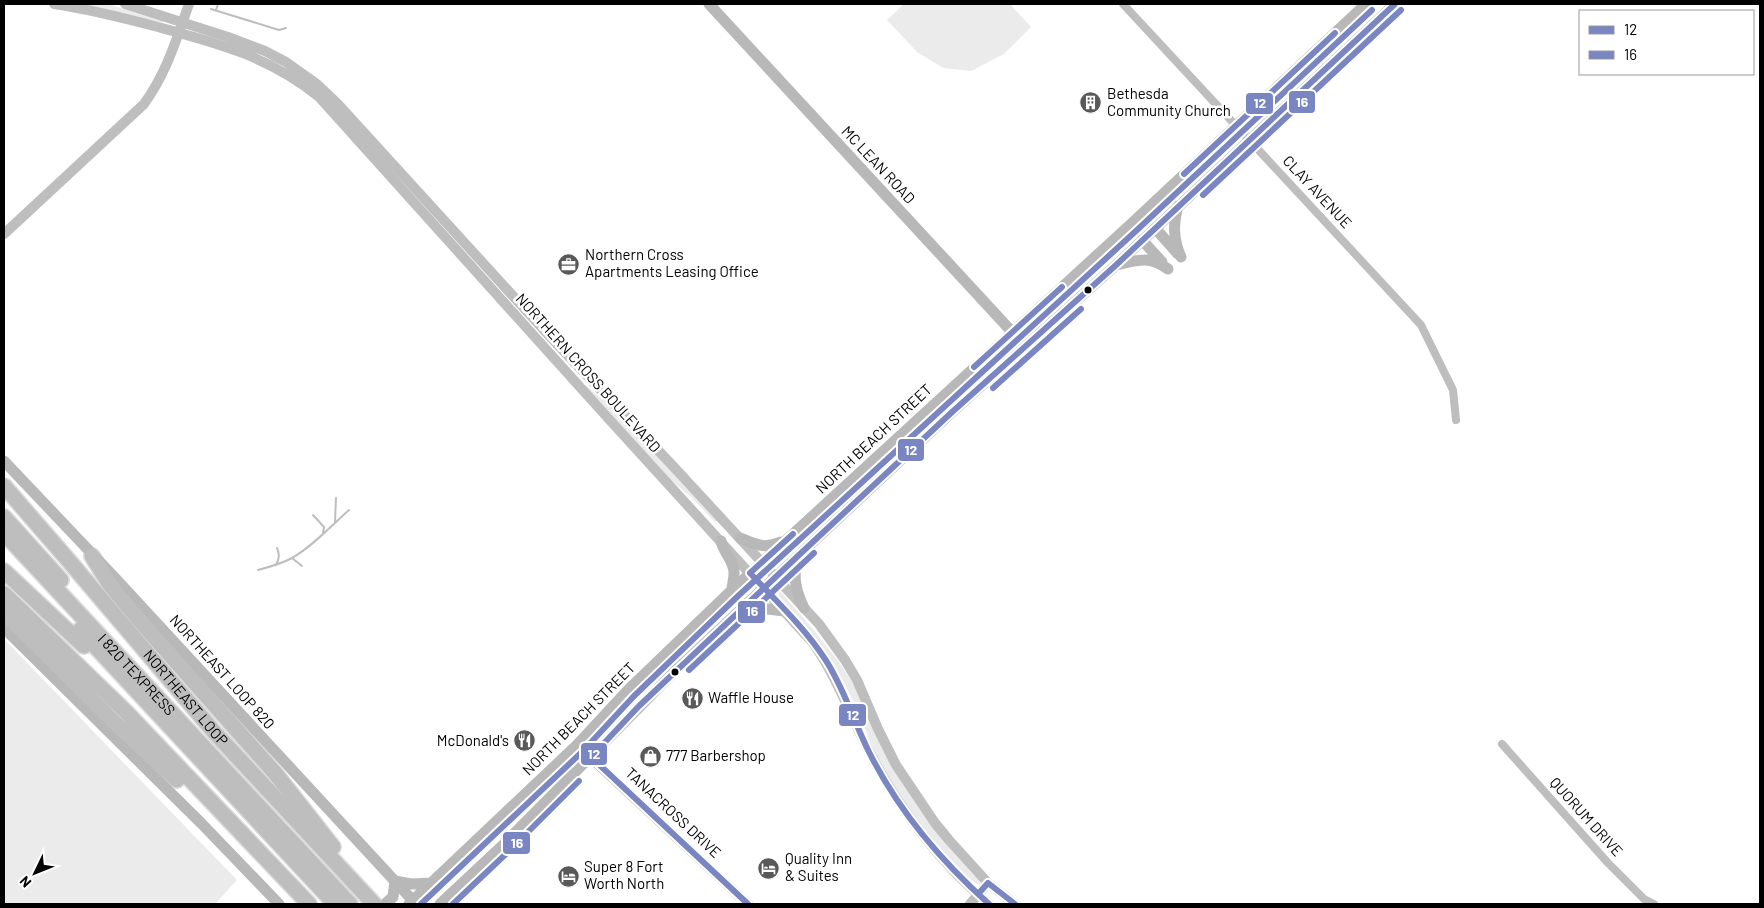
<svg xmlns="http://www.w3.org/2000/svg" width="1764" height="908" viewBox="0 0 1764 908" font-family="Barlow,sans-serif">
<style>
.green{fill:#ebebeb}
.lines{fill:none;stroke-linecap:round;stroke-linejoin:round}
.stream{stroke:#bebebe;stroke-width:2}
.motorway-casing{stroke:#dbdbdb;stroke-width:18}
.minor{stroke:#bebebe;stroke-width:8}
.tertiary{stroke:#bebebe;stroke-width:10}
.secondary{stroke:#b8b8b8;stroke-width:11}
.motorway{stroke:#bebebe;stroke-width:15}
.bus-1-casing{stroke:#fff;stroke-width:10}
.bus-2-casing{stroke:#fff;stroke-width:10}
.bus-1{stroke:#7986c2;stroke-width:6}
.bus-2{stroke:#7986c2;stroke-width:6}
.bus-dot{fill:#000;stroke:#fff;stroke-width:2}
.labels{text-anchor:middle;stroke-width:5;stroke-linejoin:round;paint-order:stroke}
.poi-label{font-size:15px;fill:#000;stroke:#fff;text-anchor:start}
.street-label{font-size:15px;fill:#000;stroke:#fff}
.line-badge{stroke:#fff;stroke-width:2}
.badge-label{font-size:14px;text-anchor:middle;font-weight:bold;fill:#fff}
</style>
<rect width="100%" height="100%" fill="#fff"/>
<!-- green -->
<path class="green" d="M79,4H108L163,21L162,23Z
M904,4H1010L1031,27L1004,54L971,71L943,68L917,52L887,20Z
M587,386L605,402L719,520L715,522L691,497L668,478L586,387Z
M778,592H781L812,628L839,662L853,683L886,753L981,882L980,885C971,882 963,872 957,866C925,835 898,797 878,758C865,731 856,703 841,678C831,661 821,645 809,630C801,620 780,605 778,592Z
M4,639L237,880L215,904H4Z"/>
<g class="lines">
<!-- stream -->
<path class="stream" d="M211,9L279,30L286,28
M216,10L218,4
M313,515L324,527L323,533
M335,523L336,498
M292,558L302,566
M276,565C279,559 280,555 277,548
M258,570C269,567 281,564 292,558C313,546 331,526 349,510"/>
<defs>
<g id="motorway">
<path id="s1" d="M4,486L69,561L215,733L374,904"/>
<path d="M4,517L61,580"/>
<path id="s2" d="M4,533L350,904"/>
<path d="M92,556L110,585L140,621L275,773L333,847"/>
<path d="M4,571L84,646"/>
<path d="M4,594L126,712L309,904"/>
<path d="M4,612L114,722L177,780"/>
<path d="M80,630L335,904"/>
</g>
</defs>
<!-- motorway casing -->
<use href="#motorway" class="motorway-casing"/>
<!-- minor -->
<path class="minor" d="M1123,4L1421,325L1453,390L1456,420
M1502,744L1608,863L1644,899L1654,904"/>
<!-- tertiary -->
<path class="tertiary" d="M54,4C89,9 124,18 158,27C217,43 271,57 319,97L607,417L813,643C838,678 851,718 871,755C900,810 941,864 989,904
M125,4L228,37L265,51L286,62L317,84L338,104L554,341L672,465L819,624L845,660L857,680L878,729L896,765L935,823L949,840L988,883L1015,904
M4,234L144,104C167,72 176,40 189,4
M577,745L748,904
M970,904L988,883"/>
<!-- secondary -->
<path class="secondary" d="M709,4L1026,347
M1178,206C1173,224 1173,239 1181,257
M1155,228L1178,254
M1142,240L1162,262
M1116,265C1138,260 1149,255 1168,269
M4,461L116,579L416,904
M740,538C758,545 763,549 781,542
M721,541C723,552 735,562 734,574C734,579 732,585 732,590
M798,557C792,576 796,591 804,608
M739,618L759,608L785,611
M4,628L201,823L279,904
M395,881L411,884L433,883
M385,904L393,897L395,881
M409,904L577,745L628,690L732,590L1131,224L1366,4
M440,904L502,846L673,673L951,413L1115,266L1395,4"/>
<!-- motorway -->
<use href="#motorway" class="motorway"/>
<defs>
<path id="bus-1" d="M1184,174L1335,33
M974,367L1062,287
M793,534L750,573C776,601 804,627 825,659C844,688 854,722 869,752C898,810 941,861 989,904
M979,893L988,883L1015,904
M748,904L591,757L639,706L799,555L951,413L1115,266L1395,4"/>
<path id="bus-2" d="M1203,195L1401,10
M993,388L1081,309
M689,670L814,553
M421,904L583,751L634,696L738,596L1137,230L1372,10
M453,904L508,852L579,781"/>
</defs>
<!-- bus-1 casing -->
<use href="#bus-1" class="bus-1-casing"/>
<!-- bus-2 casing -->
<use href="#bus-2" class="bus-2-casing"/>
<!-- bus-1 -->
<use href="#bus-1" class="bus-1"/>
<!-- bus-2 -->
<use href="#bus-2" class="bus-2"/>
</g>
<!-- icons -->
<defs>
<symbol id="building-disc" viewBox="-11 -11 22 22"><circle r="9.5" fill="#595959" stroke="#fff"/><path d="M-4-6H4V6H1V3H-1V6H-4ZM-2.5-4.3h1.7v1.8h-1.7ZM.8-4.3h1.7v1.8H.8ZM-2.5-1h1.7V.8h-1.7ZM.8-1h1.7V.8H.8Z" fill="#fff"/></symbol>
<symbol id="office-disc" viewBox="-11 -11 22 22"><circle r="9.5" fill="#595959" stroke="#fff"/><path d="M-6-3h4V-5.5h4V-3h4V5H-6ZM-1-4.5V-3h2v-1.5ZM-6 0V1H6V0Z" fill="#fff"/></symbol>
<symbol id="restaurant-disc" viewBox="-11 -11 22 22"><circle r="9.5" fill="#595959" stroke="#fff"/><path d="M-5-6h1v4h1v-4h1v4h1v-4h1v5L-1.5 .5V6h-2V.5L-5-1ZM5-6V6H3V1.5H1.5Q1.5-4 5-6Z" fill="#fff"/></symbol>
<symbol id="shop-disc" viewBox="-11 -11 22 22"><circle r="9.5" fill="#595959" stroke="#fff"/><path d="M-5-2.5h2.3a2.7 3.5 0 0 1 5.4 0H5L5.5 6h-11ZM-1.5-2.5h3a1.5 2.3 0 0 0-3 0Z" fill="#fff"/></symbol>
<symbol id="hotel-disc" viewBox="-11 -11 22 22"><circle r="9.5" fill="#595959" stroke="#fff"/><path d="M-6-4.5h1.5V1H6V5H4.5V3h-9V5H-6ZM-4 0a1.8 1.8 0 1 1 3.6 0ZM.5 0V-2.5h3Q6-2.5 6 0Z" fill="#fff"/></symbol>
</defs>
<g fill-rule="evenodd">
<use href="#building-disc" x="1078" y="90" width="25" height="25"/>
<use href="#office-disc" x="556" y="252" width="25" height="25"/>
<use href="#restaurant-disc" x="680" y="686" width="25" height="25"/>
<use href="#restaurant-disc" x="512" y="728" width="25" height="25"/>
<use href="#shop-disc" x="638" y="744" width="25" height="25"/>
<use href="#hotel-disc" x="756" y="856" width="25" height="25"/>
<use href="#hotel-disc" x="556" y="864" width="25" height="25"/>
</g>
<!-- markers -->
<g class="bus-dot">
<circle cx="1088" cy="290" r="4.5"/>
<circle cx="675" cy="672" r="4.5"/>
</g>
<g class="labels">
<!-- poi labels -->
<g class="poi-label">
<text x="1107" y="99">Bethesda<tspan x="1107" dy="17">Community Church</tspan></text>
<text x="585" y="260">Northern Cross<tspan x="585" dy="17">Apartments Leasing Office</tspan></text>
<text x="708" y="703">Waffle House</text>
<text x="509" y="746" text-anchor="end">McDonald's</text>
<text x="666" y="761">777 Barbershop</text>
<text x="785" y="864">Quality Inn<tspan x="785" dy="17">&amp; Suites</tspan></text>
<text x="584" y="872">Super 8 Fort<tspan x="584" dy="17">Worth North</tspan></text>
</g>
<!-- street labels -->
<g class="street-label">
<text transform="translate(878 165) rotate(47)" y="5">MC LEAN ROAD</text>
<text transform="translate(1317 192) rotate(47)" y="5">CLAY AVENUE</text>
<text transform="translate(588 373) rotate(48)" y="5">NORTHERN CROSS BOULEVARD</text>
<text transform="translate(874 439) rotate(-43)" y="5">NORTH BEACH STREET</text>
<text transform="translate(222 672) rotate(48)" y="5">NORTHEAST LOOP 820</text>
<text dy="5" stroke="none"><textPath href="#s2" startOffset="194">I 820 TEXPRESS</textPath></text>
<text dy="5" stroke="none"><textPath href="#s1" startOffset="279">NORTHEAST LOOP</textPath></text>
<text transform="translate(579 719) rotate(-45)" y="5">NORTH BEACH STREET</text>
<text transform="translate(673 813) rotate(43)" y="5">TANACROSS DRIVE</text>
<text transform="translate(1586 817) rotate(48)" y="5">QUORUM DRIVE</text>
</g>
</g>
<g class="line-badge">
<rect x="1288" y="90" width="28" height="24" rx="5" fill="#7986c2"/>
<rect x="1245" y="92" width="29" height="23" rx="5" fill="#7986c2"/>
<rect x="897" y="438" width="28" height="24" rx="5" fill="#7986c2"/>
<rect x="737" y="600" width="29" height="24" rx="5" fill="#7986c2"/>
<rect x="838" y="703" width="29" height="24" rx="5" fill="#7986c2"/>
<rect x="580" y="742" width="28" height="24" rx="5" fill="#7986c2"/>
<rect x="502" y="831" width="29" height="24" rx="5" fill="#7986c2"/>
</g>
<g class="badge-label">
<text x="1302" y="107">16</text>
<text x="1260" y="108">12</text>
<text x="911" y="455">12</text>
<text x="752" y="616">16</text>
<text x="853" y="720">12</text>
<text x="594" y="759">12</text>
<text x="517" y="848">16</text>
</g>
<!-- border -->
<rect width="1764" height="908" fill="none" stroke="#000000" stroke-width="10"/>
<!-- legend -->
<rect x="1579" y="10" width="175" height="65" fill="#ffffff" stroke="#999999"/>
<rect x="1589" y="26" width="25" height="8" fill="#7986c2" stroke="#999999"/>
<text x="1624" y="35" font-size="15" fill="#000000">12</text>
<rect x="1589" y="51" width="25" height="8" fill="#7986c2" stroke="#999999"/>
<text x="1624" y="60" font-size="15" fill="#000000">16</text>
<!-- north arrow -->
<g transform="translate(35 873) rotate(227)" stroke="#ffffff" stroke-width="4" paint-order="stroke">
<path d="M0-4L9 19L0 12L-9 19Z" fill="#000000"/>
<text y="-8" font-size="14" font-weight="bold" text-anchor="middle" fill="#000000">N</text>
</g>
</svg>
